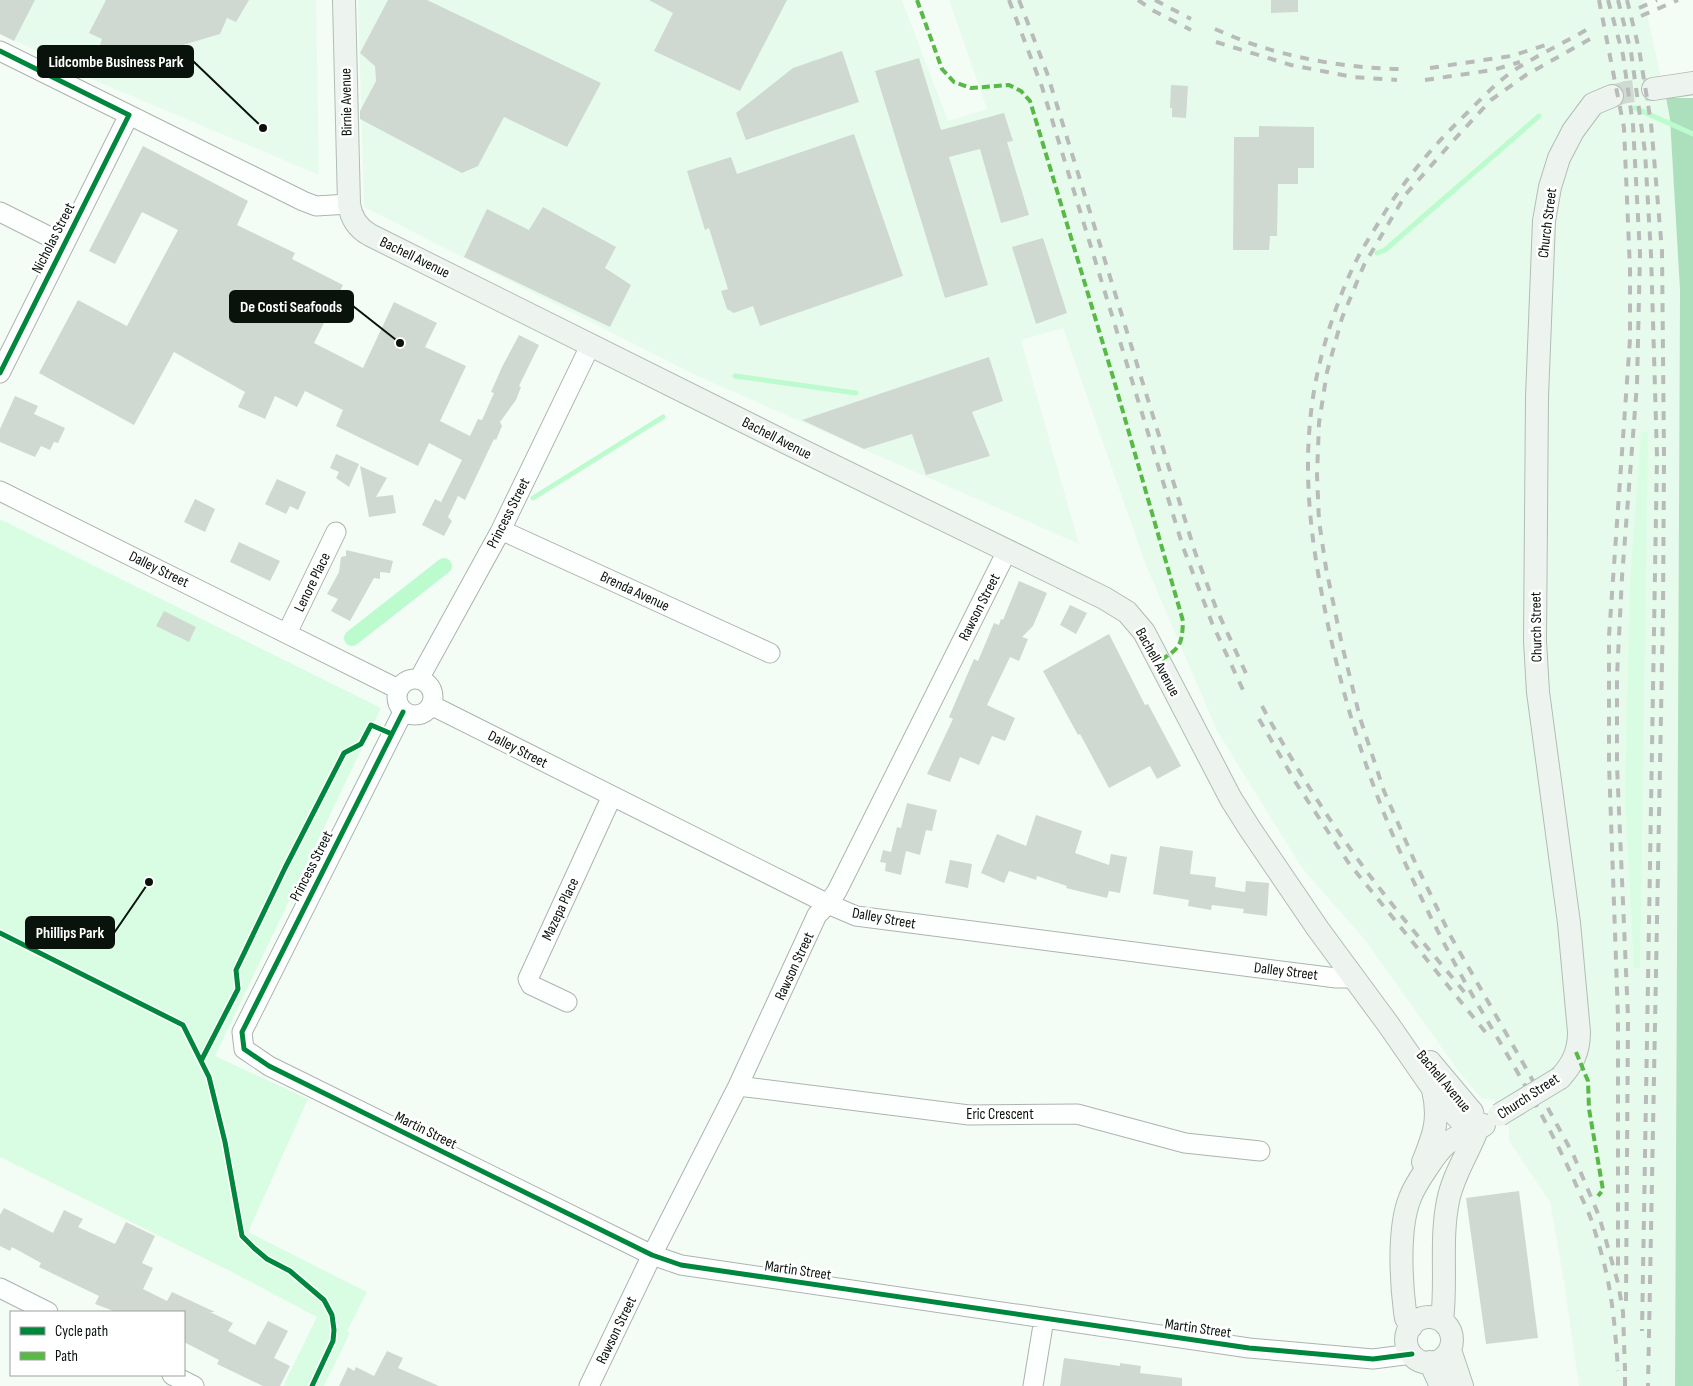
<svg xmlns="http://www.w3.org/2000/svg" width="1693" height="1386" viewBox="0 0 1693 1386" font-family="'Sofia Sans Condensed',sans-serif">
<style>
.built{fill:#e7fbec}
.green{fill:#d9fde3}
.forest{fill:#ace0bd}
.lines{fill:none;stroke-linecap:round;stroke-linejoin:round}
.stream{stroke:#bbfbcd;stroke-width:5}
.canal{stroke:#bbfbcd;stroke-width:16}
.building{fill:#d0d8d2}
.major-tunnel{stroke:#d1d9d3;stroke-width:22;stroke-dasharray:22 11;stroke-linecap:butt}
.minor-casing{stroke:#acb4ae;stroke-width:21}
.major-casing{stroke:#afbdb3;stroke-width:24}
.minor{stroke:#fdfffe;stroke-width:19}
.major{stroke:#edf4ef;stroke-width:22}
.rail{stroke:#b8bbba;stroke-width:4;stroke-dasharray:9 9;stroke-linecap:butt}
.major-bridge-casing{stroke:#afbdb3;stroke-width:24;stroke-linecap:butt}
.major-bridge{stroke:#edf4ef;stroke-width:22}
.quiet{stroke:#58b947;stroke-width:4;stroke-dasharray:8 4;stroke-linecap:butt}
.cycleway-casing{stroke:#fff;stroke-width:8}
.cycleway{stroke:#00873e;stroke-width:5}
.labels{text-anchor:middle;stroke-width:5;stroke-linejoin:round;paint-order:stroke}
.street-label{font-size:15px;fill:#0a120c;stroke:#fff}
.leader{fill:none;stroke:#0a120c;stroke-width:2}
.callout-dot{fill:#0a120c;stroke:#fff;stroke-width:2}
.callout{fill:#0a120c;stroke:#0a120c;stroke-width:2}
.callout-label{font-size:16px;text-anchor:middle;font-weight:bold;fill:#fff}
</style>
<rect width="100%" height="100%" fill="#f4fcf6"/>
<!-- built -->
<path class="built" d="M0,0H316L319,175L96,81L0,33Z
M358,0H902L948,121L987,109L949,0H1644L1670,119L1680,290L1675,1386H1579L1564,1282L1550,1202L1509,1141V1126L1494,1101L1481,1098L1459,1072L1364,939L1302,868L1217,731L1145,563L1063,328L1021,340L1079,544L693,374L364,207Z"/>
<!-- green -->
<path class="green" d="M1641,432H1648L1640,968H1634L1625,795L1630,583Z
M0,519L381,708L215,1056L308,1099L248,1232L367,1292L347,1331L350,1333L324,1386H283L317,1317L228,1270L0,1157Z"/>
<!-- forest -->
<path class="forest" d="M1693,98V1386H1675L1680,290L1670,119L1666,98Z"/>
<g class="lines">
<!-- stream -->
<path class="stream" d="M1635,108L1693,134
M1377,253L1385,250L1539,116
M735,376L856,393
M533,498L663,417"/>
<!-- canal -->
<path class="canal" d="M352,638L444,566"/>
</g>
<!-- building -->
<path class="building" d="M0,0H35L14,41L0,34Z
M106,0H249L236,22L227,18L220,34L139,58L126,55L119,63L97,54L102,39L89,33Z
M388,0H427L601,83L567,147L504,117L478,166L462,173L360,119V111L376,81L375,66L360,53Z
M649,0H787L740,91L654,51L673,13Z
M1271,0H1298V12L1271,13Z
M842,51L859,102L746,140L736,113L793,68Z
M919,58L941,130L1004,113L1013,141L1007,142L1029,215L1001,223L980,149L949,157L988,285L945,298L875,71Z
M1171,85L1188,86L1186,118L1172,117V108H1170Z
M1259,126L1314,127V168H1298V184H1278L1277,236H1270L1269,250H1233L1234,137H1259Z
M854,134L903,276L760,326L753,306L734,313L727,309L721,291L728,289L709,228L705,230L687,171L731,157L737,174Z
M143,146L248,201L237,225L295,253L292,259L343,285L314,343L363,368L394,302L437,323L425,347L466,366L440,421L470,436L478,419L482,420L494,393L491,392L502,367L519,335L539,345L519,386L521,387L516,400L500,422L502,426L496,440L494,439L465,500L458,496L448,517L452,521L444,536L422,525L435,499L441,502L462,460L429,443L418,466L336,426L343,410L305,391L297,407L275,396L265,419L238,407L245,392L174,352L134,425L39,373L78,300L127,326L178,230L142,212L115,264L89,251Z
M543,207L616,247L605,268L631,285L610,327L464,257L487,209L529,230Z
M1043,238L1067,313L1036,324L1012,247Z
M989,357L1003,401L972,412L990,456L926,475L912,434L864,449L802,420Z
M15,396L38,406L34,414L65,428L58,443L54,442L50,450L41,446L35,457L0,442V429Z
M336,454L359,464L349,487L336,478L339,472L330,468Z
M360,466L387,478L376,497L393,495L396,513L369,517Z
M277,479L306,492L298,510L290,506L286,514L265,504Z
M195,499L215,509L205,532L184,522Z
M239,542L280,561L270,581L230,562Z
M346,550L393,561L390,573L380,572V579L374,578L350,621L331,611L338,599L327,594L339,572L341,557L346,556Z
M1019,581L1047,593L1033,626L1022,637L1028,639L1019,661L1010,657L987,705L1015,718L1005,741L992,736L979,765L960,757L950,782L927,774L953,719L949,717L974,659L978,661L994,623L999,625L1001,619L1003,620Z
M1070,605L1087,613L1076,634L1060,625Z
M164,611L196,627L189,642L156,626Z
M1109,634L1145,705L1148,704L1181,766L1157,779L1150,766L1109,788L1080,734L1078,735L1043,671Z
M907,803L937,810L932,831L926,830L920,855L906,851L901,875L885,871L886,863L880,862L883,850L891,852L897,827L901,828Z
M1036,815L1082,831L1075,853L1109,865L1111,854L1127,857L1120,893L1109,891L1107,898L1066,888L1067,886L1037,876L1036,880L1009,871L1004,883L981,873L997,834L1026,846Z
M1160,846L1193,851L1190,874L1216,877L1215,887L1245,892L1246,881L1269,883L1267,916L1243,913L1244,909L1212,905L1211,910L1188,906L1189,900L1153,894Z
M950,860L972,864L968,888L945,883Z
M1519,1191L1538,1338L1486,1344L1466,1198Z
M4,1208L53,1233L64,1210L83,1219L78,1227L115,1244L126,1222L155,1236L142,1263L153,1268L143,1289L167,1301L172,1292L215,1312H210L233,1323L228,1331L255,1345L268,1321L288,1331L274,1358L290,1366L280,1386H263L217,1364L219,1360L184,1342V1312H116L95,1304L99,1296L39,1267L41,1263L12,1247L10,1251L0,1246V1215Z
M387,1351L403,1358L398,1368L439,1386H339L348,1367L354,1371L356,1367L374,1376Z
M1064,1358L1120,1366V1363L1141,1366L1140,1373L1182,1378V1386H1060Z"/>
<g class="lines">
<!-- major-tunnel -->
<path class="major-tunnel" d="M1612,96L1626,92L1653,89"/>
<defs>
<path id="minor" d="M0,51L303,201L316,206L349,204
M0,212L64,244
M0,373L129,115
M0,491L398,689
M501,530L770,653
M287,633L336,532
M397 697a18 18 0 1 1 36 0a18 18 0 1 1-36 0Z
M419,679L501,530L591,344
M431,705L828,904L856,916L1336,978H1353
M403,712L242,1032L244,1049L269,1066L652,1255L681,1265L1249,1348L1373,1359L1412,1354
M567,1002L531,985L528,979L612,796
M738,1086L969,1115L1077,1114L1185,1143L1260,1151
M0,1288L48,1312
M172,1375L194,1386
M589,1386L652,1255L738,1086L817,915L828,904L837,891L1007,551
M1033,1386L1044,1319"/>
<path id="major" d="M344,0L349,204C351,218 357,228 370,235L789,444L1104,598L1127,612L1144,632L1231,799L1250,829L1318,929L1388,1024L1438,1096L1461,1121L1477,1130
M1653,89L1693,83
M1430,1062L1472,1112L1473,1117
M1560,1078C1573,1064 1579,1051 1579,1032L1569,923L1538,692L1535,641L1537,397L1544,221L1550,187L1559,158L1573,131L1593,104L1612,96
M1423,1162C1434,1135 1440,1119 1433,1090
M1406 1340a23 23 0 1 1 46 0a23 23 0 1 1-46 0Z
M1442,1321C1447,1281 1440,1240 1448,1201C1453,1175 1468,1154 1477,1130
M1411,1327L1406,1318L1405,1312C1401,1281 1398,1227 1410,1198C1414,1187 1421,1177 1427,1168C1433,1159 1438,1151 1446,1144C1458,1134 1472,1133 1484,1125
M1450,1350L1462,1386
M1430,1362L1441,1386"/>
</defs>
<!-- minor casing -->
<use href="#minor" class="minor-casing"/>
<!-- major casing -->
<use href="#major" class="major-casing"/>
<!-- minor -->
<use href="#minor" class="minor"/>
<!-- major -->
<use href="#major" class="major"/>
<!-- rail -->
<path class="rail" d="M1009,0L1042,87L1183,547L1212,623L1243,690
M1019,0L1047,73L1195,552L1216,608L1249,680
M1138,0L1154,11L1191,30
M1155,0L1191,19
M1599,0L1624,128L1630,270V339L1609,636V764L1618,1016V1269
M1608,0L1623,55L1633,125L1640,254L1637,384L1622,577L1617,676V765L1628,1017L1626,1301
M1618,0L1631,52L1645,152L1651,254L1657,456L1642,1331
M1627,0L1639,49L1651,123L1662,251L1664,456L1663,611L1648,1386
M1639,8L1657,0
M1641,16L1678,0
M1215,29C1231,36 1248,43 1265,48C1306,61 1360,69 1402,69
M1586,30C1562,44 1536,56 1513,71C1496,83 1482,98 1468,112C1435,144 1406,177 1382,217C1373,232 1363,247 1355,263C1332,311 1314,371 1310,423C1304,484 1312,545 1324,605C1341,694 1368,782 1406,865C1430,918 1457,970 1487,1020C1519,1075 1552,1129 1577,1187C1582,1199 1588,1210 1592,1222C1598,1241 1604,1261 1608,1281C1614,1311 1616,1341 1618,1371
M1590,39L1526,75L1491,100L1453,141L1406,194L1364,265L1342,318L1327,372L1319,423L1317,475L1319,521L1326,568L1342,645L1360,718L1384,791L1414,860L1450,935L1527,1070L1573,1154L1599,1216L1618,1283L1623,1312L1625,1371
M1216,42L1291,65L1353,77L1397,80
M1430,68L1511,56L1552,43
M1425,80L1493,70L1520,62
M1262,706C1290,758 1320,807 1354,854C1389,903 1428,948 1466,994
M1259,719L1296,783L1348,862L1491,1039
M1625,1386V1366"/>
<defs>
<path id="major-bridge" d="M1499,1115L1560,1078"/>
</defs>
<!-- major-bridge casing -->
<use href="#major-bridge" class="major-bridge-casing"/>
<!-- major-bridge -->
<use href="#major-bridge" class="major-bridge"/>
<!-- quiet -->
<path class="quiet" d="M917,0L942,69L954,82L971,88L1009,85L1021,91L1030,101L1113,377L1183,621C1182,646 1180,648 1159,661
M1576,1052L1588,1081L1589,1109L1603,1190L1598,1196"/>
<defs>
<path id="cycleway" d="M0,51L129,115L0,373
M403,712L242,1032L244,1049L269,1066L652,1255L681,1265L1249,1348L1373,1359L1412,1354
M0,933L183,1025L209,1077L225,1142L242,1236L254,1248L267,1259L290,1271L324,1300L332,1315L334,1330L333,1341L312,1386
M201,1061L238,989L236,970L285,868L344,753L361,744L371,725L392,734"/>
</defs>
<!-- cycleway casing -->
<use href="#cycleway" class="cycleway-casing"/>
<!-- cycleway -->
<use href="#cycleway" class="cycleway"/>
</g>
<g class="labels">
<!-- street labels -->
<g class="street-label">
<text transform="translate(346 102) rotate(-91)" y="5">Birnie Avenue</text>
<text transform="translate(1547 223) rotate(-83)" y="5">Church Street</text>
<text transform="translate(53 238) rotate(-63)" y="5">Nicholas Street</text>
<text transform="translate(415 257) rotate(26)" y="5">Bachell Avenue</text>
<text transform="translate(777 438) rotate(27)" y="5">Bachell Avenue</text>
<text transform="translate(508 513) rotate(-63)" y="5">Princess Street</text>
<text transform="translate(159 569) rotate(26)" y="5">Dalley Street</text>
<text transform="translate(312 582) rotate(-64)" y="5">Lenore Place</text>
<text transform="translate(635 591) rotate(25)" y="5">Brenda Avenue</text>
<text transform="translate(979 607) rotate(-63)" y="5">Rawson Street</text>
<text transform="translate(1536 627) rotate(-91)" y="5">Church Street</text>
<text transform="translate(1158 662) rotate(61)" y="5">Bachell Avenue</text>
<text transform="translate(518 749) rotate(27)" y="5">Dalley Street</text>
<text transform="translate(311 866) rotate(-63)" y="5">Princess Street</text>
<text transform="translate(560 909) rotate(-65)" y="5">Mazepa Place</text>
<text transform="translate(884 918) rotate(10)" y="5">Dalley Street</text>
<text transform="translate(794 966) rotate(-65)" y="5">Rawson Street</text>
<text transform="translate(1286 971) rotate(7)" y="5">Dalley Street</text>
<text transform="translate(1444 1081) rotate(50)" y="5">Bachell Avenue</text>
<text transform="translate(1528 1096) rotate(-33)" y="5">Church Street</text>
<text x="1000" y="1119">Eric Crescent</text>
<text transform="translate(426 1130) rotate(26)" y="5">Martin Street</text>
<text transform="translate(798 1270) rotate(8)" y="5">Martin Street</text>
<text transform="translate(1198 1328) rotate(8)" y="5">Martin Street</text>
<text transform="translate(616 1330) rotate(-64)" y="5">Rawson Street</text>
</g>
</g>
<!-- callouts -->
<path class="leader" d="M263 128L193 61M400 343L353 306M149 882L114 933"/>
<g class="callout-dot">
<circle cx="263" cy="128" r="5"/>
<circle cx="400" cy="343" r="5"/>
<circle cx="149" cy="882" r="5"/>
</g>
<g class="callout">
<rect x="38" y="46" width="155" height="31" rx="5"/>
<rect x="230" y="291" width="123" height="31" rx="5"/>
<rect x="26" y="917" width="88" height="31" rx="5"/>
</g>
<g class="callout-label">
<text x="116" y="67">Lidcombe Business Park</text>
<text x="291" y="312">De Costi Seafoods</text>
<text x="70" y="938">Phillips Park</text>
</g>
<!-- legend -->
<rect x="10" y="1311" width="175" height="65" fill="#ffffff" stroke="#9da09e"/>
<rect x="20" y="1327" width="25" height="8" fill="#00873e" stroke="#9da09e"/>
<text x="55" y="1336" font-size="15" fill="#0a120c">Cycle path</text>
<rect x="20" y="1352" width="25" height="8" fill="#58b947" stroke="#9da09e"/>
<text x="55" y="1361" font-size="15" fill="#0a120c">Path</text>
</svg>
